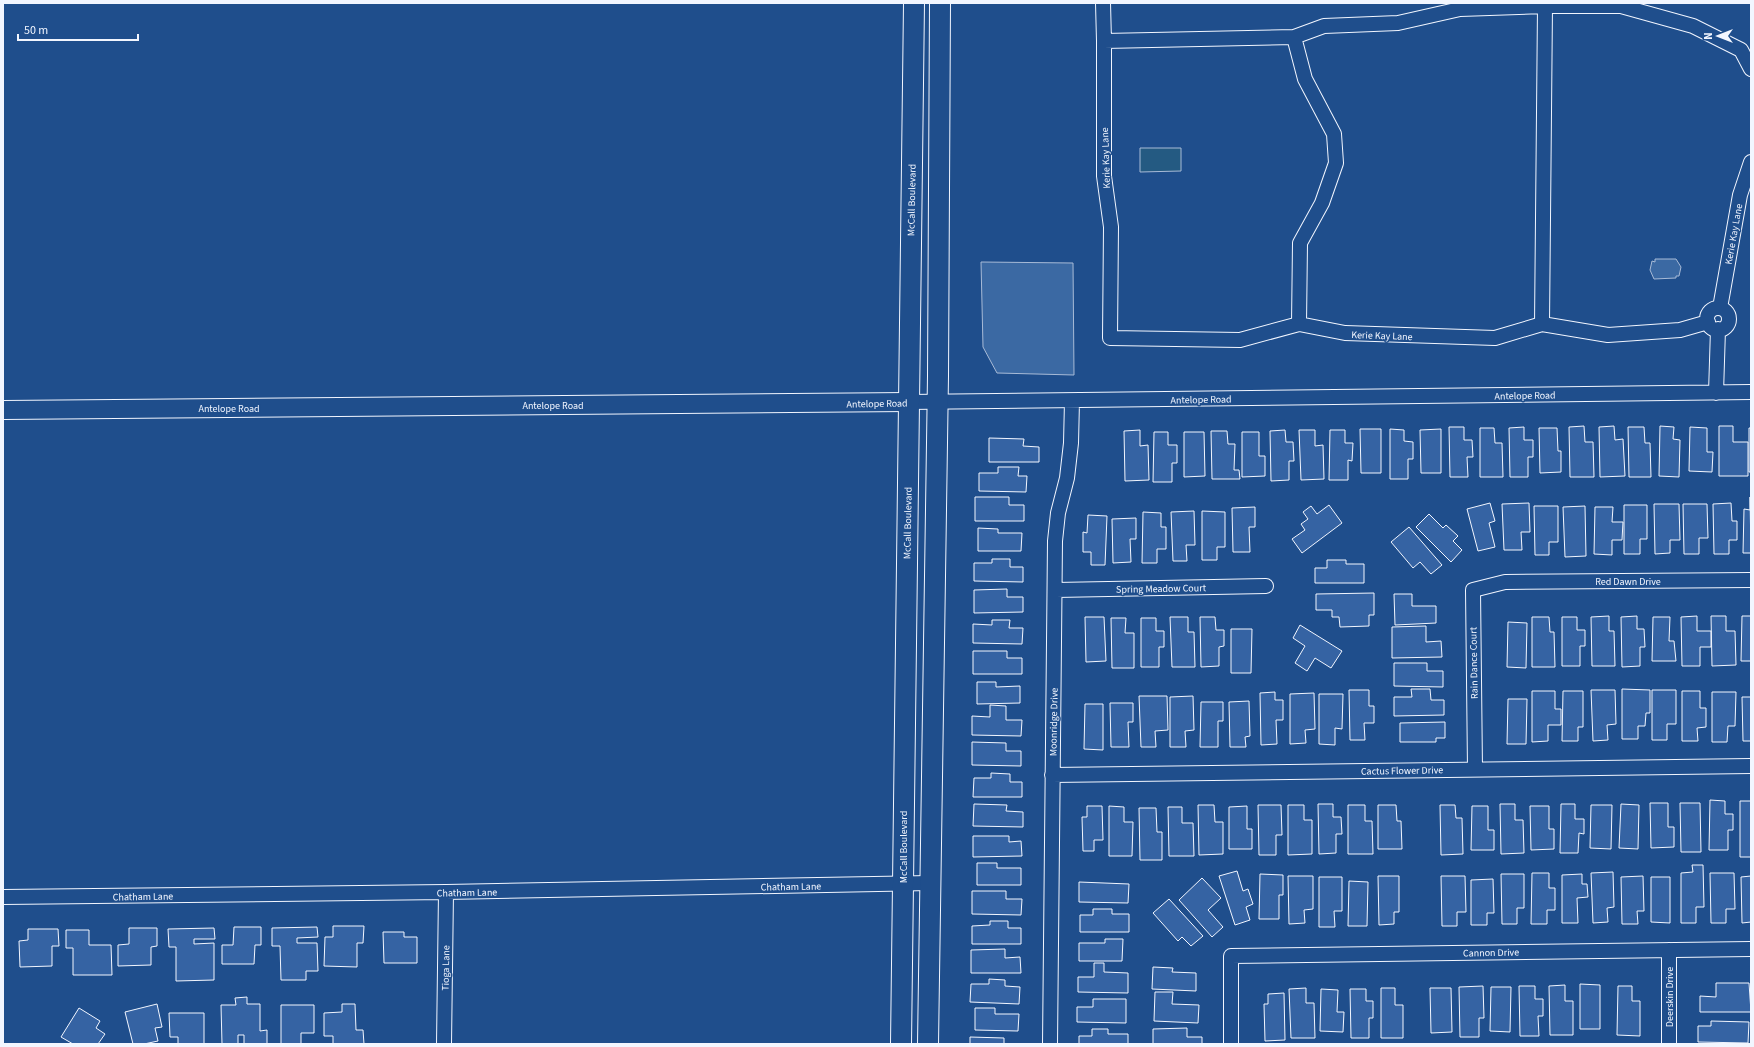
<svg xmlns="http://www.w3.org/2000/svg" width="1754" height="1047" viewBox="0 0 1754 1047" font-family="'Source Sans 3',sans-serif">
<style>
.green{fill:#245a82;stroke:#a8bbd7}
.water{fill:#3b69a3;stroke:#a8bbd7}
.building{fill:#3563a3;stroke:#f2f6ff}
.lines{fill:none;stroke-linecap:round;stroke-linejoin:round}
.minor-casing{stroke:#f2f6ff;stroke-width:16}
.tertiary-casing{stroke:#f2f6ff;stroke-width:20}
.secondary-casing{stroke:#f2f6ff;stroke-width:22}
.minor{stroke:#1f4e8c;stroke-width:14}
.tertiary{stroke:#1f4e8c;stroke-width:18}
.secondary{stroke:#1f4e8c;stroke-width:20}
.labels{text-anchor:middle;stroke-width:3;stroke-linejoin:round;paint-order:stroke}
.street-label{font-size:10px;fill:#f2f6ff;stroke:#1f4e8c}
</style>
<rect width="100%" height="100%" fill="#1f4e8c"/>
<!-- green -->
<path class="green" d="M1140,148H1181V171L1140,172Z"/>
<!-- water -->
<path class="water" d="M1655,259H1676L1681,267L1679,276H1676V278L1654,279L1650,270L1652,261L1655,262Z
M981,262L1073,263L1074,375L997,373L983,347Z"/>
<!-- building -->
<path class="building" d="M1584,426L1585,442H1593L1594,477H1570L1569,427Z
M1614,426L1615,440L1623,439L1625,476L1600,477L1599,427Z
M1660,426L1674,427L1673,439L1680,440L1679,477L1659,476Z
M1719,426H1733V442H1748V476H1719Z
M1449,427H1464V440H1472L1473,457H1467L1468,477H1450Z
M1524,427V440H1533V457H1528V477H1510L1509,428Z
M1628,427H1644L1645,443H1650L1651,477H1629Z
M1690,427L1707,428V452H1713L1712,472L1689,471Z
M1480,428H1494L1495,443H1502L1503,477H1480Z
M1539,428H1557L1558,451H1561V472L1540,473Z
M1749,428H1751V472H1749Z
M1360,429H1381V473H1361Z
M1390,429L1404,430V441L1413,442V459H1408V479H1390Z
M1441,429V473H1421L1420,430Z
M1140,430V446L1148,445L1149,480L1125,481L1124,431Z
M1285,430L1286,442H1293L1294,461H1289V480L1271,481L1270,431Z
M1299,430H1315V446L1323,445L1324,479L1301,480Z
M1330,430H1345V443H1353L1352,461L1348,460V480H1329Z
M1211,431H1227L1228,444H1235L1234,470H1239L1240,479H1212Z
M1154,432H1168V445H1177V463H1172V482H1153Z
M1184,432H1204L1205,476L1184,477Z
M1242,432H1259V456H1265V476L1242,477Z
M989,438L1024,439L1023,446L1039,447V462H989Z
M998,467H1019L1018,476H1027L1026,492L979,491V473H998Z
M975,497H1009V505H1024V521H975Z
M1750,497L1751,553H1743L1744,509L1750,510Z
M1490,503L1495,521L1489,523L1495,547L1478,551L1467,509Z
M1529,503L1530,532H1521L1522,550H1504L1502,504Z
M1731,503L1732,521H1737V540H1729V554H1714L1713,504Z
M1654,504H1679L1680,540H1670V553L1655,554Z
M1683,504H1707L1708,538H1699V554H1684Z
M1329,505L1342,523L1302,553L1292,539L1305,530L1301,524L1308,519L1303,512L1311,506L1317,514Z
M1624,505H1647V539H1640V554H1624Z
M1534,506H1558V542H1549V555H1535Z
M1585,506L1586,556L1565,557L1563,507Z
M1255,507V527H1249L1250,552H1233L1232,508Z
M1595,507H1613L1612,522H1623L1622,540H1612V555L1594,554Z
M1194,511L1195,545H1186L1187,561H1173L1171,512Z
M1202,511L1225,512V547H1217V560H1202Z
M1143,512L1161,513V527H1166V549H1157V563H1142Z
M1429,514L1443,528L1446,525L1458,536L1453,541L1462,550L1451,562L1416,527Z
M1088,515L1107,516L1105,565H1091V552H1083V532L1087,533Z
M1136,518V539H1130L1131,562L1113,563L1112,519Z
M1409,527L1442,565L1431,574L1420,562L1413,568L1391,542Z
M978,528L998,529V533H1022L1021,551H978Z
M992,559H1010V567H1023V582L974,581V563H992Z
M1327,560H1346V564H1364V583H1315V568H1327Z
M1007,589V597H1023V612L974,613V590Z
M1374,593V615H1369V626L1340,627L1339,617H1332V610H1316V594Z
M1394,594H1412V606H1436V623L1395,625Z
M1609,616V631H1614L1615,666H1592L1591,617Z
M1637,616V629H1644L1645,647H1640V666L1622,667L1621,617Z
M1697,616V631H1711V647H1700V666H1682L1681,617Z
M1711,616H1726V631H1735L1736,665L1712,666Z
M1742,616H1751V661H1741Z
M1085,617H1104L1106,661L1086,662Z
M1170,617H1188V632H1194L1195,667H1172Z
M1200,617H1215L1216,630H1224V646L1219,647V666L1201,667Z
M1532,617H1549L1550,632H1554L1555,667H1532Z
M1562,617H1577V630H1585V646H1580V666H1562Z
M1653,617H1670L1669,641H1674L1676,661H1652Z
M1111,618H1126L1125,633H1134V668H1112Z
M1141,618H1156V631H1164V647H1159V667H1141Z
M992,620H1010L1009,628H1023L1022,644L973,643V624L992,625Z
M1508,622L1527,623L1526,668L1507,667Z
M1300,625L1342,651L1331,668L1315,658L1307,671L1295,663L1305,646L1293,638Z
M1426,626V642L1441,641L1442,657L1392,658V627Z
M1231,629H1252L1251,673H1231Z
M973,651H1007V658H1022V674H973Z
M1394,663H1427V671H1443V687L1394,686Z
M977,682H996V687L1020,686V703L977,704Z
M1411,689H1430L1431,700H1444V715L1394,716V697H1412Z
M1622,689L1650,690V713H1646L1645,726H1638V739H1622Z
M1349,690H1369V706H1374V723H1364L1365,740H1350Z
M1591,690H1615L1616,724L1607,725L1608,740L1593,741Z
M1652,690H1676V724H1667V740H1652Z
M1532,691H1555V709H1561V725H1548V741L1532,742Z
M1563,691H1583V727H1578V741H1562Z
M1682,691H1700V708H1706V727L1697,728L1698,741H1682Z
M1275,692V700H1283V720H1276L1277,744L1261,745L1260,693Z
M1712,692H1736L1735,726H1728L1727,742H1712Z
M1314,693L1315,729L1305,730L1306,743L1290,744V694Z
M1319,694H1343L1342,729L1335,728V745L1319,744Z
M1139,696H1167L1168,730L1155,731L1156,747H1141Z
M1193,696L1194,730L1185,731L1186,747H1170V697Z
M1742,697H1751V741H1743Z
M1508,699H1527L1526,744H1507Z
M1249,701L1250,736L1245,737L1246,747H1230L1229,702Z
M1201,702H1223V721H1218V747H1200Z
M1110,703H1133V722H1128L1129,747H1111Z
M1085,704H1103V750L1084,749Z
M990,705L1006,706V720H1022L1021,736L972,735V716L990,717Z
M1445,722V738H1436V742H1400V723Z
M972,742L1006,743V751H1021V766L972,765Z
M991,773L1010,774V782H1022V797H973L974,778H991Z
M1710,800L1725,801V814H1733V830H1728V850H1709Z
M1740,801H1751V857H1740Z
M1650,803H1668V827H1674V847L1651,848Z
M1680,803H1700L1701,852H1681Z
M974,804L1007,805L1006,811L1023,812V827L973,826Z
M1318,804H1333V817H1341L1342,834H1336V853L1319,854Z
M1500,804H1515V820H1523L1524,853L1501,854Z
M1561,804H1575V819H1584V834L1579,833L1578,853H1560Z
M1621,804L1639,805L1638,849L1619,848Z
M1198,805H1214L1215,822H1223V854L1199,855Z
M1258,805H1281L1282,835H1276V855H1259Z
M1288,805H1304V820H1312V854L1288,855Z
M1348,805H1365V821H1372L1373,854H1348Z
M1378,805H1396L1397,821H1401L1402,849H1378Z
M1440,805H1455L1456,818H1462L1463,854L1441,855Z
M1591,805H1612L1611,849L1590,848Z
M1087,806H1102L1103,840H1094V851H1083L1082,817H1087Z
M1109,806L1124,807V822H1133L1132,856H1109Z
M1247,806V829H1252V849H1229V807Z
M1472,806H1488V830H1494V850H1471Z
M1530,806H1549V829H1554V849L1531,850Z
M1168,807H1182V823H1193L1194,856H1169Z
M1139,808H1156L1157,832H1162V860H1140Z
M973,836H1009V842L1021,841L1022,856L973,857Z
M977,863H997V868H1021V885H977Z
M1692,865H1703L1704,907H1696V923H1681V873L1693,872Z
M1237,871L1243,891L1248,889L1253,904L1246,907L1250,920L1235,925L1219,876Z
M1613,872L1614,907L1607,908L1608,922L1593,923L1591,873Z
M1532,873H1549V888H1555V910H1547V924H1531Z
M1710,873H1734L1735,909H1726V923H1711Z
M1260,874L1283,875V895H1279V919H1259Z
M1501,874H1524V908H1517V924H1502Z
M1582,874V884H1587L1588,897L1577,898L1578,923H1562V875Z
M1288,876H1313V909L1304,910L1305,923L1289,924Z
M1378,876H1399V912H1394V924L1379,925Z
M1441,876H1465L1466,912H1457V926H1442Z
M1643,876L1644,911H1637L1638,924H1622L1621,877Z
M1751,876V922L1742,923L1741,877Z
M1319,877H1342V911H1334L1335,927H1319Z
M1651,877H1670V923L1651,922Z
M1202,878L1221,898L1208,910L1223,927L1212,937L1179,900Z
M1493,879L1494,913H1487V925H1471V880Z
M1349,881L1368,882L1367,926H1348Z
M1079,882L1129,884L1128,903L1079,902Z
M972,891H1006V899H1022L1021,915L972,914Z
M1169,899L1203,936L1191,946L1182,937L1178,941L1153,913Z
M1093,909H1112V914H1129V932H1080V915H1093Z
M990,921H1008V928H1021V944H972V926L990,925Z
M333,926H364L363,943H357V967L324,966L325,937H333Z
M234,927H261V945H255L254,964H222V945H233Z
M317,927L318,937L297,938V943H317L318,971H306V980H281L280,946H272V928Z
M129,928H157V946L151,947V965L118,966V945L129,944Z
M214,928L215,939H194V944L214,943V980L176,981V947H169L168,929Z
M28,929H58L59,946H52V966L20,967L19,941L28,940Z
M66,930H89V945H111L112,975H73V948H66Z
M383,932H404V937H417V963H384Z
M1105,939H1123L1122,961H1079V943H1105Z
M1005,949V958L1020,957L1021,973H971V950Z
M1094,963H1104V972L1128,973V993L1078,992V977H1094Z
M1153,967L1173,968L1172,972L1196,973V991L1152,989Z
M989,979L1005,980V986L1020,987L1019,1004L970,1002L971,984H989Z
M1716,983H1749L1751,1012H1700V996L1716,997Z
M1580,984L1600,985V1029H1580Z
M1565,985V1001H1573V1035H1550L1549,986Z
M1483,986L1484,1018H1479V1037H1460L1459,987Z
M1519,986H1535V999H1543V1016H1538L1539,1036H1520Z
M1618,986H1632V1001H1640V1036L1617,1035Z
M1491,987H1511L1510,1032L1490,1031Z
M1306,988V1003H1314L1315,1038H1291L1289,989Z
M1381,988H1395V1005H1403V1038H1381Z
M1430,988H1451L1452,1032L1431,1033Z
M1321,989L1338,990L1337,1012H1344L1343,1032L1320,1031Z
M1350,989H1366V1001H1373V1018H1369V1038H1351Z
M1155,992H1173L1172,1004L1199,1005L1198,1023L1154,1021Z
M1284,993L1285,1040L1265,1041L1264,1004H1268V994Z
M247,997V1004H260V1031L267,1030V1044H244V1035H238V1044H222L221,1005H236L235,998Z
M1093,999H1126V1023L1077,1022V1007H1093Z
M157,1004L162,1027L155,1028L158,1041L144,1044H133L125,1012Z
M342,1004H355L356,1030H363L364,1044H333V1036H324V1013L342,1012Z
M281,1005H314V1033H301V1044H281Z
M79,1008L100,1021L96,1028L105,1034L98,1044H73L61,1037Z
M975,1008H995V1014H1019L1018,1031L975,1030Z
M169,1013H204V1044H178V1037H170Z
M1711,1021L1749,1022L1748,1043L1698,1042V1026H1711Z
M1187,1028V1037H1202V1044H1153V1029Z
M1092,1029H1108V1034H1128V1044H1079V1036H1092Z
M970,1037L1004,1038V1044H970Z"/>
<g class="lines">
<defs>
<path id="minor" d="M1103,3L1104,41
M1294,37L1305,79L1334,134L1336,163L1322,203L1300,243L1299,324
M1720,308L1740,195L1751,162
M1707 319a11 11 0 1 1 22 0a11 11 0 1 1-22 0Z
M1708,322L1680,330L1608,335L1542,324L1495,338L1345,333L1299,324L1240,340L1110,338L1111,227L1104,176V41L1294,37L1324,26L1398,23L1460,9L1545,6H1621L1693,26L1741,50L1751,69
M1542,324L1545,6
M1716,393L1718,329
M908,402L1751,392
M1056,590L1266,586
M1475,769L1473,590L1505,582L1751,580
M1052,775L1751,766
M3,897L446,892L930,883
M444,1044L446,892
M1050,1044L1055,541L1058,513L1067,478L1071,443L1072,401
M1231,1044V956L1751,949
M1669,1044V950"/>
<path id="tertiary" d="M3,410L908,402"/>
<path id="secondary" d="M901,1044L914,3
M928,1044L938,376L940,3"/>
</defs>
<!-- minor casing -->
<use href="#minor" class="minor-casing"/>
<!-- tertiary casing -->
<use href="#tertiary" class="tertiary-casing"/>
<!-- secondary casing -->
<use href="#secondary" class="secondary-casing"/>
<!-- minor -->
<use href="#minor" class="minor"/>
<!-- tertiary -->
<use href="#tertiary" class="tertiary"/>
<!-- secondary -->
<use href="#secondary" class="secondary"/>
</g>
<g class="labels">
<!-- street labels -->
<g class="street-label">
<text transform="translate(1105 158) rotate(-92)" y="4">Kerie Kay Lane</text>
<text transform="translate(911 200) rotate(-89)" y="4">McCall Boulevard</text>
<text transform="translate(1733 234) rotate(-80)" y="4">Kerie Kay Lane</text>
<text transform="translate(1382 335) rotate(2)" y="4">Kerie Kay Lane</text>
<text transform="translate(1525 395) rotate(-1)" y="4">Antelope Road</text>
<text transform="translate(1201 399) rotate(-1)" y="4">Antelope Road</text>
<text transform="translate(877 403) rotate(-1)" y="4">Antelope Road</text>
<text x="553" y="409">Antelope Road</text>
<text x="229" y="412">Antelope Road</text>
<text transform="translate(907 523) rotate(-89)" y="4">McCall Boulevard</text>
<text x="1628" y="585">Red Dawn Drive</text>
<text transform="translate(1161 588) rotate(-1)" y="4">Spring Meadow Court</text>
<text transform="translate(1473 663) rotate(-91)" y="4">Rain Dance Court</text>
<text transform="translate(1053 722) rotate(-89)" y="4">Moonridge Drive</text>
<text transform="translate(1402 770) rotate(-1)" y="4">Cactus Flower Drive</text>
<text transform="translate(903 847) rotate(-90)" y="4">McCall Boulevard</text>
<text transform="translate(791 886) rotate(-1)" y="4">Chatham Lane</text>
<text transform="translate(467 892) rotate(-1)" y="4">Chatham Lane</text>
<text transform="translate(143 896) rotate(-1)" y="4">Chatham Lane</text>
<text transform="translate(1491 952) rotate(-1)" y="4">Cannon Drive</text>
<text transform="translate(445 968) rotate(-89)" y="4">Tioga Lane</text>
<text transform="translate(1669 997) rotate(-90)" y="4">Deerskin Drive</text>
</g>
</g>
<!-- border -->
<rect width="1754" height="1047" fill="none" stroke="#f2f6ff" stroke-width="8"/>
<!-- north arrow -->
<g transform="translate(1718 36) rotate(270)" stroke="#1f4e8c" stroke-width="3" paint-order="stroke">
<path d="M0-3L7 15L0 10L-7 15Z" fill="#f2f6ff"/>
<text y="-6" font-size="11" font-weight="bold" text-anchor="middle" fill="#f2f6ff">N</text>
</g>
<!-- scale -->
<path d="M18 34v6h120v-6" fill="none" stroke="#f2f6ff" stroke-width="2"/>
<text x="24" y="34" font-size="12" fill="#f2f6ff" stroke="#1f4e8c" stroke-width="3" paint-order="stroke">50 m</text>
</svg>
